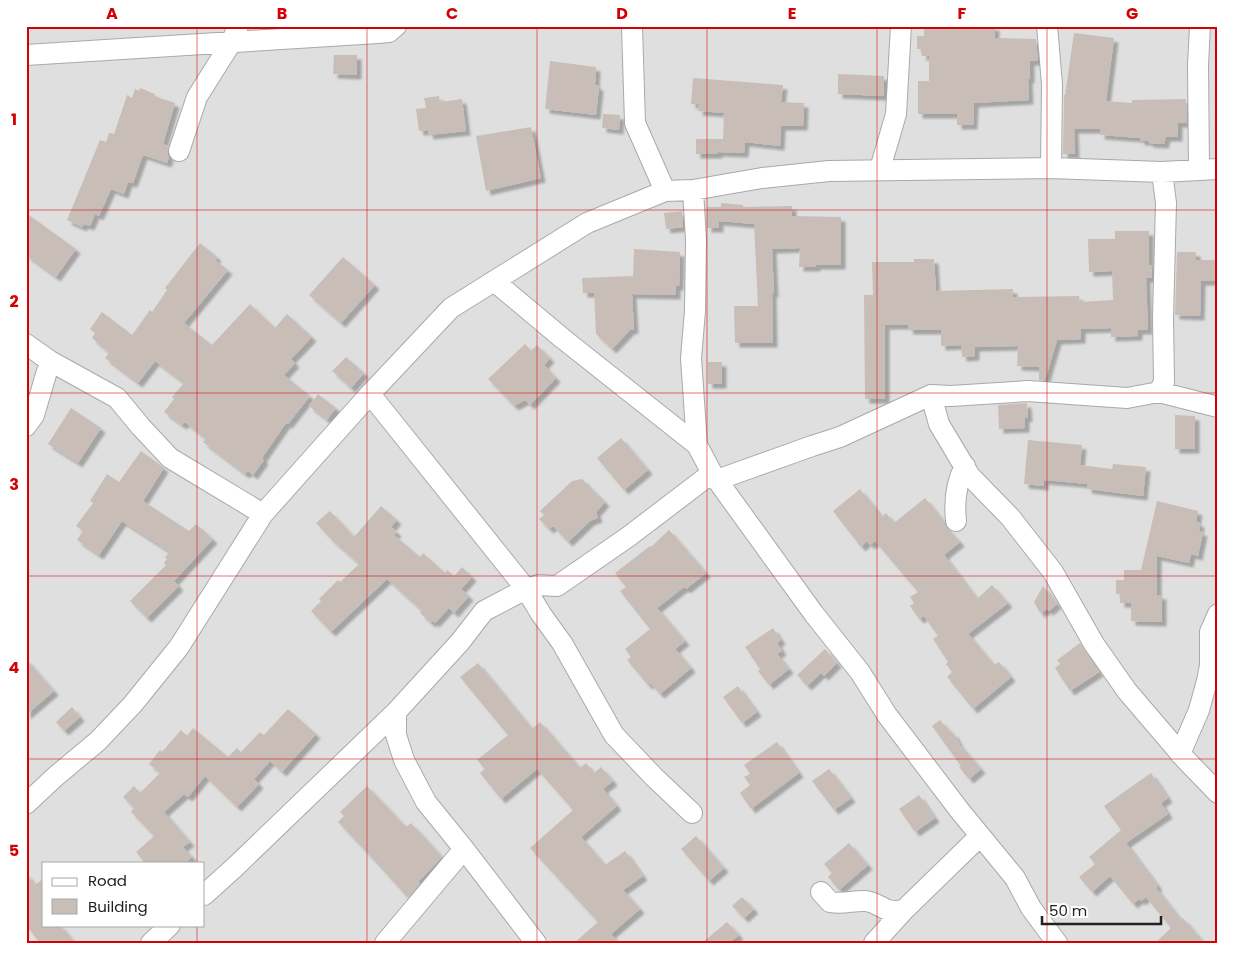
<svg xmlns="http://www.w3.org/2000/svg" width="1244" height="969" viewBox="0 0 1244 969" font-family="Poppins,sans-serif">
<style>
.residential{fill:#e0dfdf;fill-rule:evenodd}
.building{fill:#c8beb7;filter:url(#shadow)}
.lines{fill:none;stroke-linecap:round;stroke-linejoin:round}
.minor-casing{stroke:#a9a9a9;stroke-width:22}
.minor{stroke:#fff;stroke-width:20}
.grid{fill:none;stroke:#d30004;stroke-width:1;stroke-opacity:0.55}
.neatline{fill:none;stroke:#d30004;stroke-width:2}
.grid-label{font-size:16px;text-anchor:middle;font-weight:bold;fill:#d30004}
</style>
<defs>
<filter id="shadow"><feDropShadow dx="4.5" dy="4.5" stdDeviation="1" flood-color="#0004"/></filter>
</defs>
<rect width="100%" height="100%" fill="#f2efe8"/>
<!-- residential -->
<path class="residential" d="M26,26H1218V943H26ZM44,863H204V925H44Z"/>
<!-- building -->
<path class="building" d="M995,26V38L1036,39L1038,61H1030V79H1028L1029,100L974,103L973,125H957V114H918V81H929V56H922V49H917V36H924V27Z
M1074,33L1114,38L1106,101L1132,103V100L1186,99L1187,123H1178V137H1166L1164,144L1149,143L1148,141H1140V138L1100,135L1101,129H1074L1075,154H1063L1064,95H1065Z
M334,55H357V75L333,74Z
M550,61L596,67L595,84L599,87L596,115L545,109Z
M838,74L884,76V96L838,94Z
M693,78L783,85L781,102L804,103L803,126H781L780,146L745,142L744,153L718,152V154H696V139H723L724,113L698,111L699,104H691Z
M140,88L155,94L154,96L175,103L163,144L168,146L167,153L169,157L167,163L143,155L133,183L128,182L124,194L111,189L99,216L95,214L90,226L84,224L82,227L67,220L100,140L106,142L109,133L114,134L127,95L132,98L135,89L139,91Z
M439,96L440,102L462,99L466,131L429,135L428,130L419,131L416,109L426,108L424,98Z
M603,114L620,115L619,130L602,128Z
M531,127L541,178L486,191L476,136Z
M721,203L743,205V207L792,206V216L841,217V265H816V267H799L800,248L772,249L774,293H772L773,343H735L734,306H758L754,224L719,221V228H707V207H721Z
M682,211L683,227L666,229L664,213Z
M26,213L76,249L56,277L26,255Z
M1115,231H1149V265H1152V278H1146L1148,330H1138V336L1111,337V328L1081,329V339L1057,340L1045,380H1039V367L1017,366L1018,346L975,347V356L962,357L961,345L941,346V330H909L908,325H885V399H865L864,295H873L872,262H914V259H934L936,291L1013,289V297L1079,296L1080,302L1113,300L1112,271L1089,272L1088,239H1115Z
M200,243L217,257L215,260L228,270L184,323L212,345L250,304L275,328L287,314L312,337L291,359L295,363L284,375L310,396L288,424L286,423L262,458L264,460L253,475L248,471L245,474L203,442L206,439L185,422L182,425L164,412L174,399L172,397L184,383L155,361L138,383L105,358L109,353L92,338L95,333L90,329L102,312L132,335L150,310L152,312L167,290L165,288Z
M634,249L680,252L679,286H676V295L632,294L634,329L630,330L612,349L596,334L594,293H583L582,278L633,276Z
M1177,252H1196V260H1218V281H1201L1200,316L1175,315Z
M343,257L375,285L341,323L309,295Z
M525,344L531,351L537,345L550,358L544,365L556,378L530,405L525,400L514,406L488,379Z
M346,357L364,373L351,388L332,371Z
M708,362H722V384H708Z
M318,394L336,408L327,420L309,406Z
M1027,403L1028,417L1025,418V428L999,429L998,405Z
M71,408L101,428L78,463L48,444Z
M1175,415L1195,416V449H1175Z
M621,438L648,470L624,490L597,458Z
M1028,440L1082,445L1080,465L1112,469L1113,464L1146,467L1143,496L1087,489L1088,484L1044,480V486L1024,484Z
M141,451L164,468L143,501L189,531L196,524L213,539L174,581L179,586L147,618L130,601L166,565L164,563L167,559L165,557L170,552L122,521L99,555L77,540L83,531L76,526L93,503L90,501L107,474L119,482Z
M582,479L605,502L596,512L598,518L590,521L568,542L553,526L549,529L539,519L544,515L540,511L572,481Z
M860,489L882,517L886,513L894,523L925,498L944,522L947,528L960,542L944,555L977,599L992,585L1008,603L968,634L994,665L999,662L1011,677L973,709L947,677L952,672L946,664L948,662L933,639L938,636L924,616L919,619L910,606L914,603L910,597L918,592L875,541L870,545L867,541L861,547L833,511Z
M1157,501L1198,511L1196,522L1200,523L1199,531L1203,532L1198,556L1191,554L1189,563L1157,556V595H1162V622L1131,621V603H1120V594H1116V580H1124V570H1141Z
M381,506L397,520L391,527L397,532L394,535L420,557L423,553L445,573L447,570L454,576L462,567L472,577L461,589L469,596L454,613L449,608L435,623L433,621L431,623L420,613L422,611L387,579L331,632L311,611L321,601L319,599L338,580L340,582L359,564L333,541L316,523L330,511L354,537Z
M669,530L706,573L686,589L684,587L657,608L685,641L675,649L691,668L660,694L650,683L648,685L627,660L631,657L625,649L650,629L620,591L626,587L615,573L650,546L651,547Z
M1043,586L1057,604L1049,611L1047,609L1040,613L1034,602Z
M773,628L781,640L777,643L782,651L777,654L789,669L769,685L758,671L760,669L745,647Z
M1080,643L1099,672L1070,691L1055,668L1060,664L1057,660Z
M825,649L837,663L824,676L821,673L807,686L797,675Z
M26,659L54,691L26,715Z
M478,663L532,729L540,722L580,768L586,763L594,773L601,767L613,781L603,789L617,806L581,837L605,865L625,851L643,876L623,890L640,909L611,934L619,943H574L598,922L530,848L573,810L537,769L501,799L480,773L485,769L477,760L508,735L460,677Z
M738,686L757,712L742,723L723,697Z
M72,707L80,717L64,731L56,722Z
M288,709L316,734L282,772L270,761L254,779L259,784L237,807L205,776L188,797L184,794L164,812L190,842L183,847L192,857L185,863H145L136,852L154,836L131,812L134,808L123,797L134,786L140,793L160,773L149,764L160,750L162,752L181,730L187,736L193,728L228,757L237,748L241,752L260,732L264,735Z
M940,720L952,734L953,732L960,745L981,769L969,779L959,767L961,766L932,726Z
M777,742L799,773L751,809L740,793L750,785L744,777L750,774L744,765Z
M829,769L851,798L834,810L812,781Z
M1151,773L1168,798L1161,803L1168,814L1126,843L1158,886L1156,888L1181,920L1183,918L1204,943H1155L1171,928L1146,897L1141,901L1139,899L1133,904L1110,876L1092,892L1079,877L1095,864L1089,857L1121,830L1104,806Z
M367,786L406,827L411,823L442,857L418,882L420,883L408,898L372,858L338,822L344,816L340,812Z
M919,795L935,818L915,832L899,809Z
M696,836L724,868L709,881L681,849Z
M849,843L868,865L839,890L828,877L832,873L824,864Z
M26,873L35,885L44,878V925H60L75,943H40L26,925Z
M742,897L754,909L744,918L732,906Z
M727,922L739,935L729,943H702Z"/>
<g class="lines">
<defs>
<path id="minor" d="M632,26L635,123L665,191
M1047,26L1052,84L1051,168
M26,55L378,33L389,32L396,26
M179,151L197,97L231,43L238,26
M880,169L896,114L901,26
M1199,169L1198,65L1200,26
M693,190L696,240L695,311L691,358L697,445
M494,281L562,338L697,445L712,473L814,614L860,672L887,715L960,811L1015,878L1031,908L1057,943
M26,344L50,361L117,398L141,427L170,458L263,514
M1159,392L1218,407
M370,394L526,589L541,614L562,643L614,735L654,777L692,813
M931,395L939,424L970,476L1010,517L1053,572L1094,644L1127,691L1185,759L1218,793
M26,426L34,415L50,361
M717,480L812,446L840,437L931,395L951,396L1028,391L1127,398L1159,392L1164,382L1163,318L1166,203L1162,172
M956,521C954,502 956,483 965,466
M396,712V735L404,760L426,802L464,849L536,943
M1180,754L1199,710L1207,681L1210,665V632L1218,614
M26,804L56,776L98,741L133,704L179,647L263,514L370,394L451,308L587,223L665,191L693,190L762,178L829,171L1051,168L1162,172L1218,169
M821,892L830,902C844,905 853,900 866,901C884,904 882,914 904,910L980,836
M204,895L235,867L396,712L460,642L484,611L526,589L539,585L557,586L628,537L712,473
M151,943L170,925
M385,943L464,849
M874,943L904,910"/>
</defs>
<!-- minor casing -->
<use href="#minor" class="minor-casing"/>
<!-- minor -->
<use href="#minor" class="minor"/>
</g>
<!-- grid -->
<path class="grid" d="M197,26V863M367,26V943M537,26V943M707,26V943M877,26V943M1047,26V943M26,210H1218M26,393H1218M26,576H1218M26,759H1218M197,925V943"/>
<!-- border -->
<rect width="1244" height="969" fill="none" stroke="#ffffff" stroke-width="55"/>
<!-- legend -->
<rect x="42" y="862" width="162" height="65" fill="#ffffff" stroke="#a7a7a7"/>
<rect x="52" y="878" width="25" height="8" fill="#ffffff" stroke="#a7a7a7"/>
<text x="88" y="886" font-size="15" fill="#222222">Road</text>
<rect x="52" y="899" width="25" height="15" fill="#c8beb7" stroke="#a7a7a7"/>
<text x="88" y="912" font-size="15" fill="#222222">Building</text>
<!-- scale -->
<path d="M1042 916v8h119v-8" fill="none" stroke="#222222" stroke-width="2.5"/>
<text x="1049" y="916" font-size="15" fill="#222222" stroke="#ffffff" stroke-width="4" paint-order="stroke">50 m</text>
<rect x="28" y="28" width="1188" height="914" class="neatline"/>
<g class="grid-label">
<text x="112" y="19">A</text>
<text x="282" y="19">B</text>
<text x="452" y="19">C</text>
<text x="622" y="19">D</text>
<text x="792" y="19">E</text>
<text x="962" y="19">F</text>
<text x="1132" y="19">G</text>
<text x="14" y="125">1</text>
<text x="14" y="307">2</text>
<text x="14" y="490">3</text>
<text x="14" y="673">4</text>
<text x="14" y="856">5</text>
</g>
</svg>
